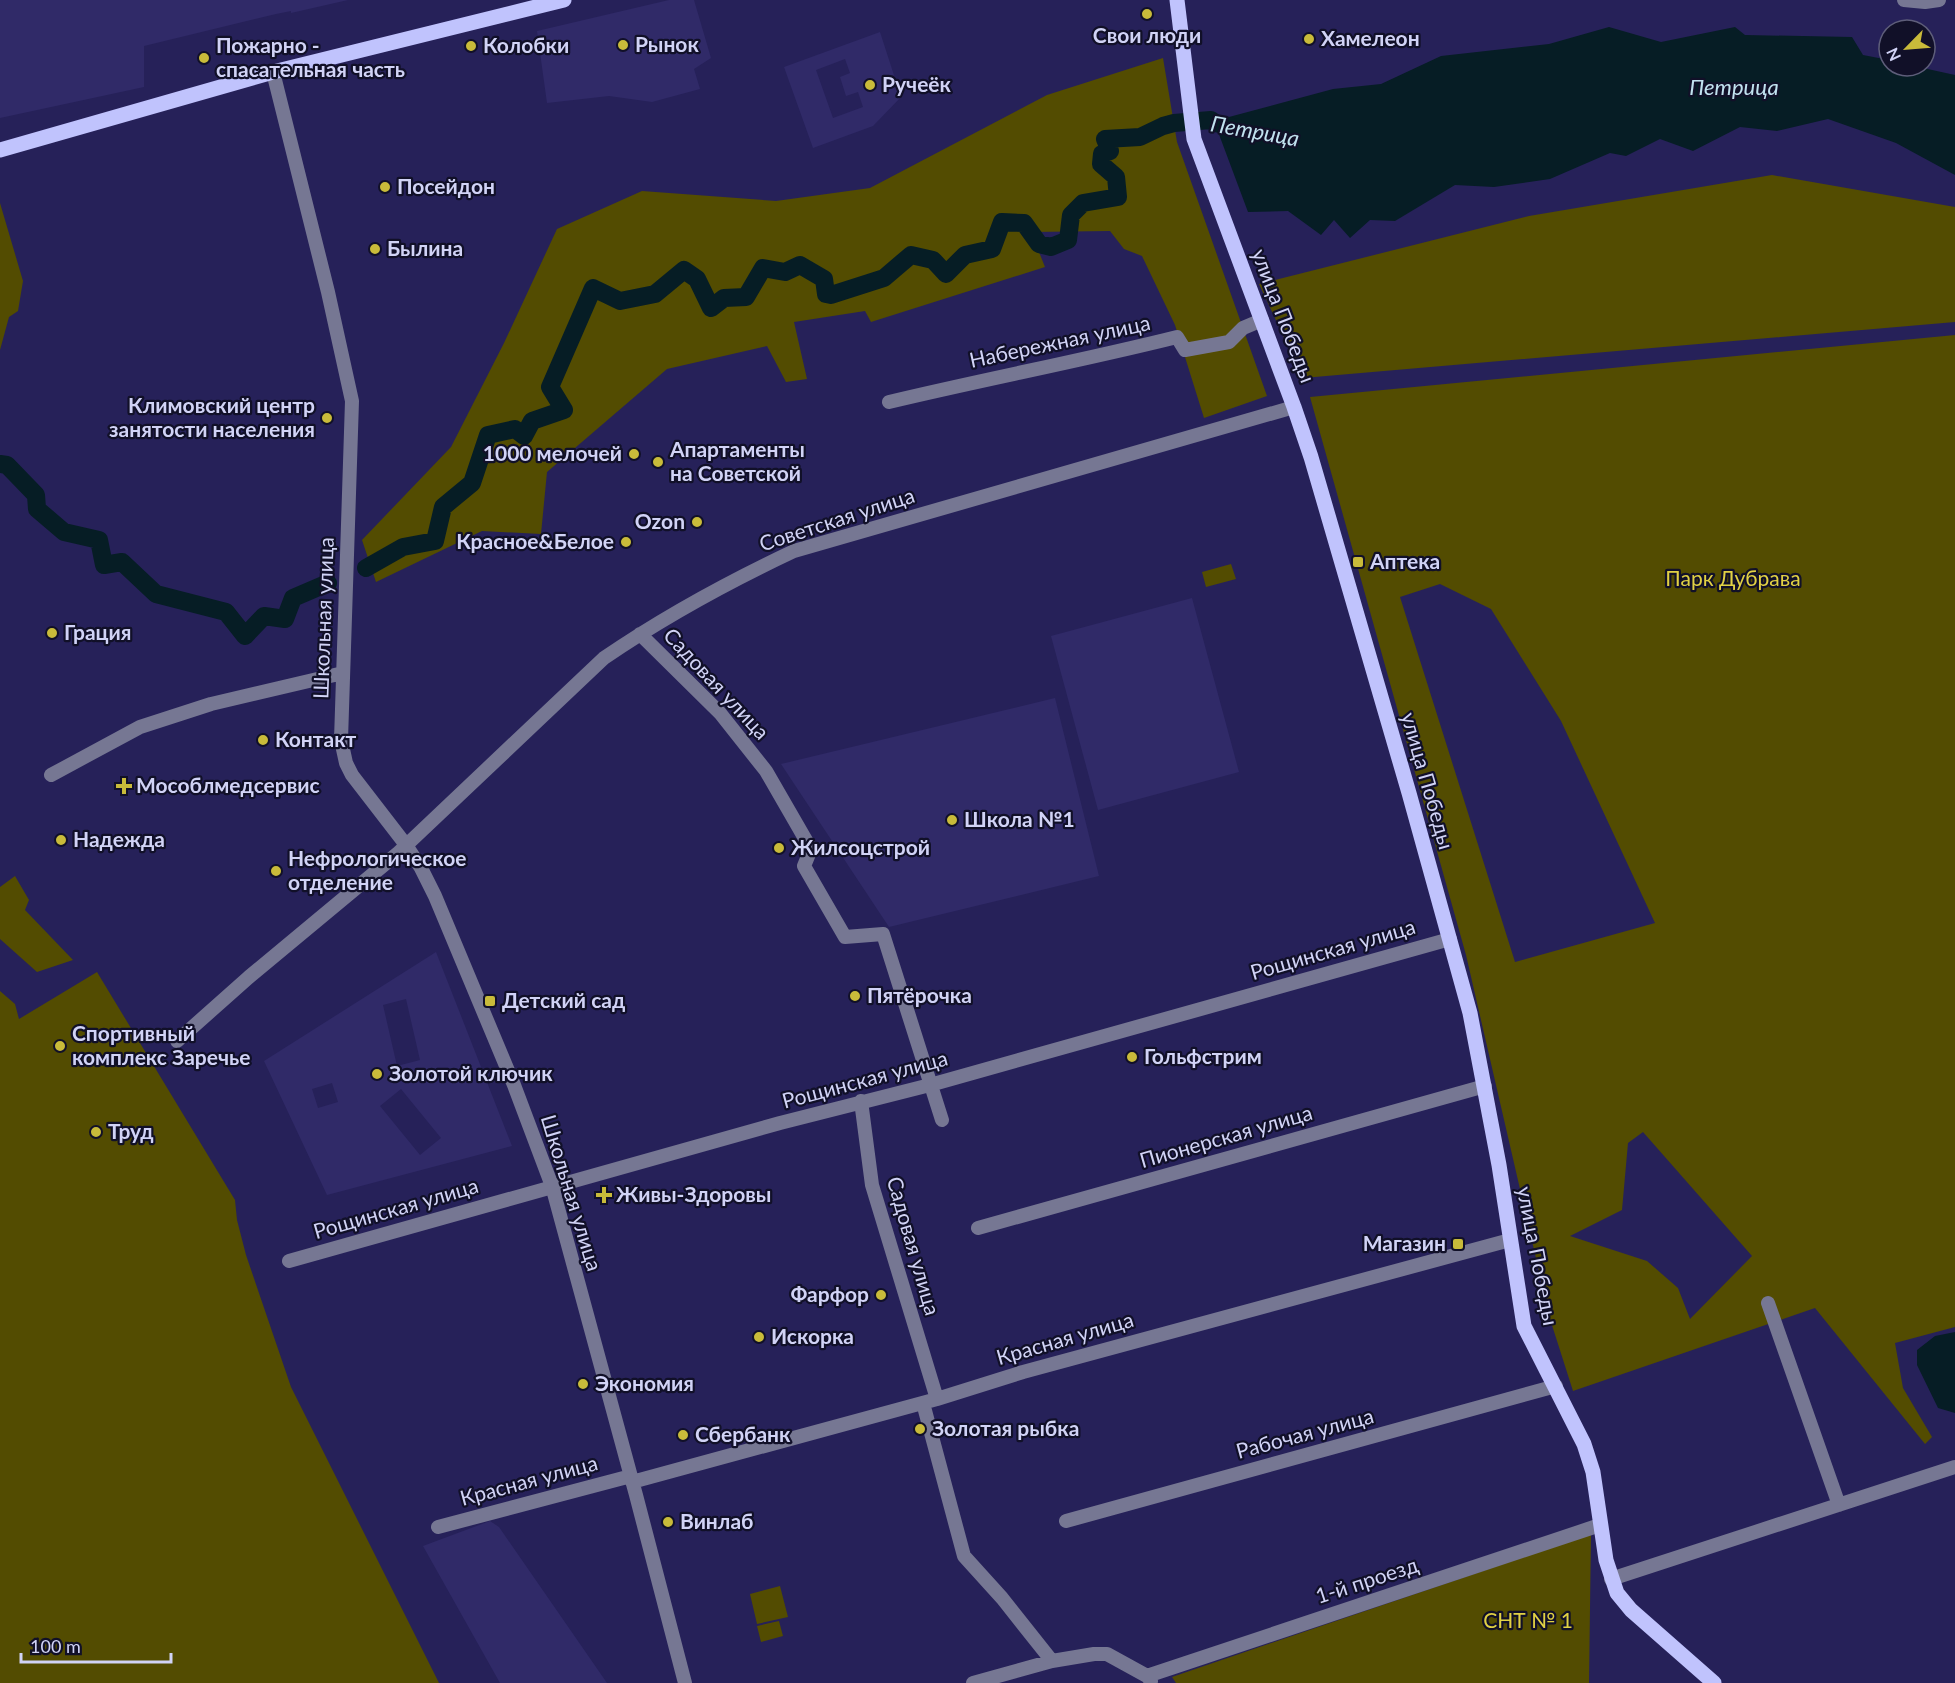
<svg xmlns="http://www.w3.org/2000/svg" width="1955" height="1683" viewBox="0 0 1955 1683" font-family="Lato,sans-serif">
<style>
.built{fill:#302a68;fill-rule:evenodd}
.green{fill:#534c01;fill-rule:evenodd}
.water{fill:#061d25}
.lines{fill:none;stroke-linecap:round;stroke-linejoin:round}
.river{stroke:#061d25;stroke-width:18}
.minor{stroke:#767793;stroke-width:14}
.major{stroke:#c0c3fd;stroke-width:15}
.poi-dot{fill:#c9bb3a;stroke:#111028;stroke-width:2}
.labels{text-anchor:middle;stroke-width:4.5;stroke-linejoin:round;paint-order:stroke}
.poi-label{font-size:21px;font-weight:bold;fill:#d1d3f6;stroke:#111028;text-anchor:start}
.street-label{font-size:21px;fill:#d1d3f6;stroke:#111028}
.park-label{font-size:21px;fill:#e1d144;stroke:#111028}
.water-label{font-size:22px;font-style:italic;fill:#c1e2ef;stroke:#111028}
</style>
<rect width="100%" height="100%" fill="#262159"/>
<!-- built -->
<path class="built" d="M0,0H348L291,13V11L276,14L144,46V87L0,118Z
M669,0H694L711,58L694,69L700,89L652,102L609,96L547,103L537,31Z
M880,32L901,97L873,126L813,148L784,67ZM845,59L850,73L840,77L846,96L858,92L863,107L833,118L816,70Z
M1192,598L1239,772L1098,810L1051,636Z
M1055,698L1099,876L889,927L781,764Z
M436,952L512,1146L327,1195L264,1061ZM406,999L420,1060L397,1066L383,1005ZM332,1083L338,1102L318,1108L312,1089ZM401,1089L441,1138L420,1155L380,1106Z
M490,1521L499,1527L607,1683H500L423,1546Z"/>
<!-- green -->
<path class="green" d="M1163,58L1177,142L1267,396L1204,418L1175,325L1142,256L1124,249L1110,231L1031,232L1045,267L871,322L865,311L794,322L807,379L786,382L767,346L667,369L547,472L541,534L482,531L376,582L362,540L451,447L504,343L557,229L642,191L776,201L870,188L1047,95Z
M1772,175L1955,207V322L1303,378L1259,284L1529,216Z
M0,203L23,281L18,311L9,317L0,350Z
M1955,335V1327L1895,1343L1903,1388L1932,1437L1925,1444L1815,1308L1573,1391L1550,1319L1466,955L1310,397ZM1440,584L1491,609L1561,721L1655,923L1515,962L1400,597ZM1643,1132L1752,1256L1690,1319L1678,1288L1647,1261L1570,1236L1622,1210L1628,1143Z
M1231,564L1236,579L1206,587L1202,572Z
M15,876L29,900L25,910L73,960L37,972L0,939V887Z
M97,972L235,1200L237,1220L246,1255L291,1387L439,1683H0V991L15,1004L19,1019Z
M1591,1534L1589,1683H1176L1172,1677Z
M780,1586L788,1617L757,1624L750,1594Z
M779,1621L783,1636L761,1642L757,1626Z"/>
<!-- water -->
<path class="water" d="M1609,27L1661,42L1735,27L1745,35L1852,37L1863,55L1889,60V66H1914L1955,75V175L1896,143L1828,119L1777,131L1740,127L1693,151L1660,139L1626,156L1610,153L1550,179L1494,187L1455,185L1395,221L1370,220L1350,238L1334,220L1321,235L1288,211L1248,212L1214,121L1333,89L1381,84L1441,56L1549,44Z
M1955,1332V1413L1938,1408L1917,1365V1350L1935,1336Z"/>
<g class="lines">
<!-- river -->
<path class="river" d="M0,464L7,465L36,495L37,509L64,532L99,540L104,565L122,562L156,594L226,612L245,636L264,616L285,619L293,598L328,583
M366,568L403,547L435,541L443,507L472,483L488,435L515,429L524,436L532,421L564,410L550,387L593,288L620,301L655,294L684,270L697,279L711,308L724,298L746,297L763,268L785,272L800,265L824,279L826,294L831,295L884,278L911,255L933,260L946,274L965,255L992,249L1002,222L1024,223L1039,244L1051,247L1068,240L1071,215L1083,203L1118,197L1116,177L1101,164L1102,154L1110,151L1105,139L1140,137L1163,126L1174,123L1211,120L1215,123L1238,128"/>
<!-- minor -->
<path class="minor" d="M1904,0L1925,2L1939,0
M273,72L328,292L352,401L341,740L346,763L352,775L406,845L421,868L435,896L514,1085L552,1186L636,1495L685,1683
M889,402C985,379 1081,361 1177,337L1185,350L1229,342L1243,328L1262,320
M640,634L720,713L766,771L811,849L804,866L845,937L883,934L942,1120
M51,775L140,727L211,704L343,673
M177,1041L249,977L397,854L604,658C664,617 728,582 794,551L1294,407
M861,1101L872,1185L937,1399
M978,1228L1485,1086
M289,1261L780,1123L930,1085L1450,939
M1768,1303L1839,1505
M923,1403L964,1556L1002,1598L1052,1661
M632,1482L937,1399L1023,1372L1510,1240
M1066,1521L1556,1386
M438,1527L631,1476
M1611,1579L1955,1467
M1147,1676L1600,1525
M973,1683L1052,1661L1094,1654H1107L1147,1676L1151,1681"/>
<!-- major -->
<path class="major" d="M1177,0L1194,139L1294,407L1311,457L1409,793L1470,1013L1499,1165L1524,1326L1584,1444L1593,1472L1606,1560L1617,1593L1631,1610L1714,1683
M0,150L273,72L564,0"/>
</g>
<!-- markers -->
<g class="poi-dot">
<circle cx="1147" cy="14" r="6"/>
<circle cx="1309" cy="39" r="6"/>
<circle cx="623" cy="45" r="6"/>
<circle cx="471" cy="46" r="6"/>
<circle cx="204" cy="58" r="6"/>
<circle cx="870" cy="85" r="6"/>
<circle cx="385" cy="187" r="6"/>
<circle cx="375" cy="249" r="6"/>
<circle cx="327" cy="418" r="6"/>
<circle cx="634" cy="454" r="6"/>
<circle cx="658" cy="462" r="6"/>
<circle cx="697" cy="522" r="6"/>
<circle cx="626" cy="542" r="6"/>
<rect x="1352" y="556" width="12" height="12" rx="3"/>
<circle cx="52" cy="633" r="6"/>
<circle cx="263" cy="740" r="6"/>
<path d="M121 777h6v6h6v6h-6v6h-6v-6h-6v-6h6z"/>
<circle cx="952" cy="820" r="6"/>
<circle cx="61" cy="840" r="6"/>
<circle cx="779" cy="848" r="6"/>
<circle cx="276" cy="871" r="6"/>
<circle cx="855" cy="996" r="6"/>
<rect x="484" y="995" width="12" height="12" rx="3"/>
<circle cx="60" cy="1046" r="6"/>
<circle cx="1132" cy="1057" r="6"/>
<circle cx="377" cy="1074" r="6"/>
<circle cx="96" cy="1132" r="6"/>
<path d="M601 1186h6v6h6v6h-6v6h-6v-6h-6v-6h6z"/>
<rect x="1452" y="1238" width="12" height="12" rx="3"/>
<circle cx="881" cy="1295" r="6"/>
<circle cx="759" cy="1337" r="6"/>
<circle cx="583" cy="1384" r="6"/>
<circle cx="920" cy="1429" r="6"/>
<circle cx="683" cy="1435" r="6"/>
<circle cx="668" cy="1522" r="6"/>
</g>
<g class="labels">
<!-- poi labels -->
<g class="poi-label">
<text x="1147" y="43" text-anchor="middle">Свои люди</text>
<text x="1321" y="46">Хамелеон</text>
<text x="635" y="52">Рынок</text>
<text x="216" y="53">Пожарно -<tspan x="216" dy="24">спасательная часть</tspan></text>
<text x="483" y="53">Колобки</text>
<text x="882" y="92">Ручеёк</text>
<text x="397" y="194">Посейдон</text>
<text x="387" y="256">Былина</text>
<text x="315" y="413" text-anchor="end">Климовский центр<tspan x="315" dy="24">занятости населения</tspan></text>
<text x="670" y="457">Апартаменты<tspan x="670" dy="24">на Советской</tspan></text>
<text x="622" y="461" text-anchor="end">1000 мелочей</text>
<text x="685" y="529" text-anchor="end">Ozon</text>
<text x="614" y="549" text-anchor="end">Красное&amp;Белое</text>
<text x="1370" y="569">Аптека</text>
<text x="64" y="640">Грация</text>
<text x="275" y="747">Контакт</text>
<text x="136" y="793">Мособлмедсервис</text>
<text x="964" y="827">Школа №1</text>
<text x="73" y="847">Надежда</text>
<text x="791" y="855">Жилсоцстрой</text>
<text x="288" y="866">Нефрологическое<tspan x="288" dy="24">отделение</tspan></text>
<text x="867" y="1003">Пятёрочка</text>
<text x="502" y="1008">Детский сад</text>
<text x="72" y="1041">Спортивный<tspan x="72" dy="24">комплекс Заречье</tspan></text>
<text x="1144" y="1064">Гольфстрим</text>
<text x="389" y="1081">Золотой ключик</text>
<text x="108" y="1139">Труд</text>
<text x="616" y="1202">Живы-Здоровы</text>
<text x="1446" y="1251" text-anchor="end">Магазин</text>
<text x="869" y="1302" text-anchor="end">Фарфор</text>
<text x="771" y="1344">Искорка</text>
<text x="595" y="1391">Экономия</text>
<text x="932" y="1436">Золотая рыбка</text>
<text x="695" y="1442">Сбербанк</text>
<text x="680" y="1529">Винлаб</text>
</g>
<!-- street labels -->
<g class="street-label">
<text transform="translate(1283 316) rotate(69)" y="7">улица Победы</text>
<text transform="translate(1060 342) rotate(-12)" y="7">Набережная улица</text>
<text transform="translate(837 520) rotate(-18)" y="7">Советская улица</text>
<text transform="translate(324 618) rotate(-88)" y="7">Школьная улица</text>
<text transform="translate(716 684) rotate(47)" y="7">Садовая улица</text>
<text transform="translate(1427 781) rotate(74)" y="7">улица Победы</text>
<text transform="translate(1333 950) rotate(-16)" y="7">Рощинская улица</text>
<text transform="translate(865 1080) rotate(-15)" y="7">Рощинская улица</text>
<text transform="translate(1226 1137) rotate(-16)" y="7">Пионерская улица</text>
<text transform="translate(571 1193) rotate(73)" y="7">Школьная улица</text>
<text transform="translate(396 1209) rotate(-16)" y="7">Рощинская улица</text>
<text transform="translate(913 1246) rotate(74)" y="7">Садовая улица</text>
<text transform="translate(1537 1256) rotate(79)" y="7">улица Победы</text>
<text transform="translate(1065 1339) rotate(-16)" y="7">Красная улица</text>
<text transform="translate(1305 1434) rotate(-15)" y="7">Рабочая улица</text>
<text transform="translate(529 1481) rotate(-15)" y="7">Красная улица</text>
<text transform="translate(1367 1581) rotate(-18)" y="7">1-й проезд</text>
</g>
<!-- park labels -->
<g class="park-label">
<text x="1733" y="586">Парк Дубрава</text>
<text x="1528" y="1628">СНТ № 1</text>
</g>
<!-- water labels -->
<g class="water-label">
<text x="1734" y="95">Петрица</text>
<text transform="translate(1255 131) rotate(10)" y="8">Петрица</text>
</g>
</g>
<!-- north arrow -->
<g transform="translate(1907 48) rotate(245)"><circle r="28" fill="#111028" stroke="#5e5e7a" stroke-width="1.5"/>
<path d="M0-4.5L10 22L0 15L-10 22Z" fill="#c9bb3a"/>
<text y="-9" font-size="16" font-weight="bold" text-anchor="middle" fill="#d1d3f6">N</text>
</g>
<!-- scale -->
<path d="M21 1653v9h150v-9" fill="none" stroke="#d1d3f6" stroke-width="3"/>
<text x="30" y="1653" font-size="18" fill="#d1d3f6" stroke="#111028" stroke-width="4.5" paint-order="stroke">100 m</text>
</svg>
